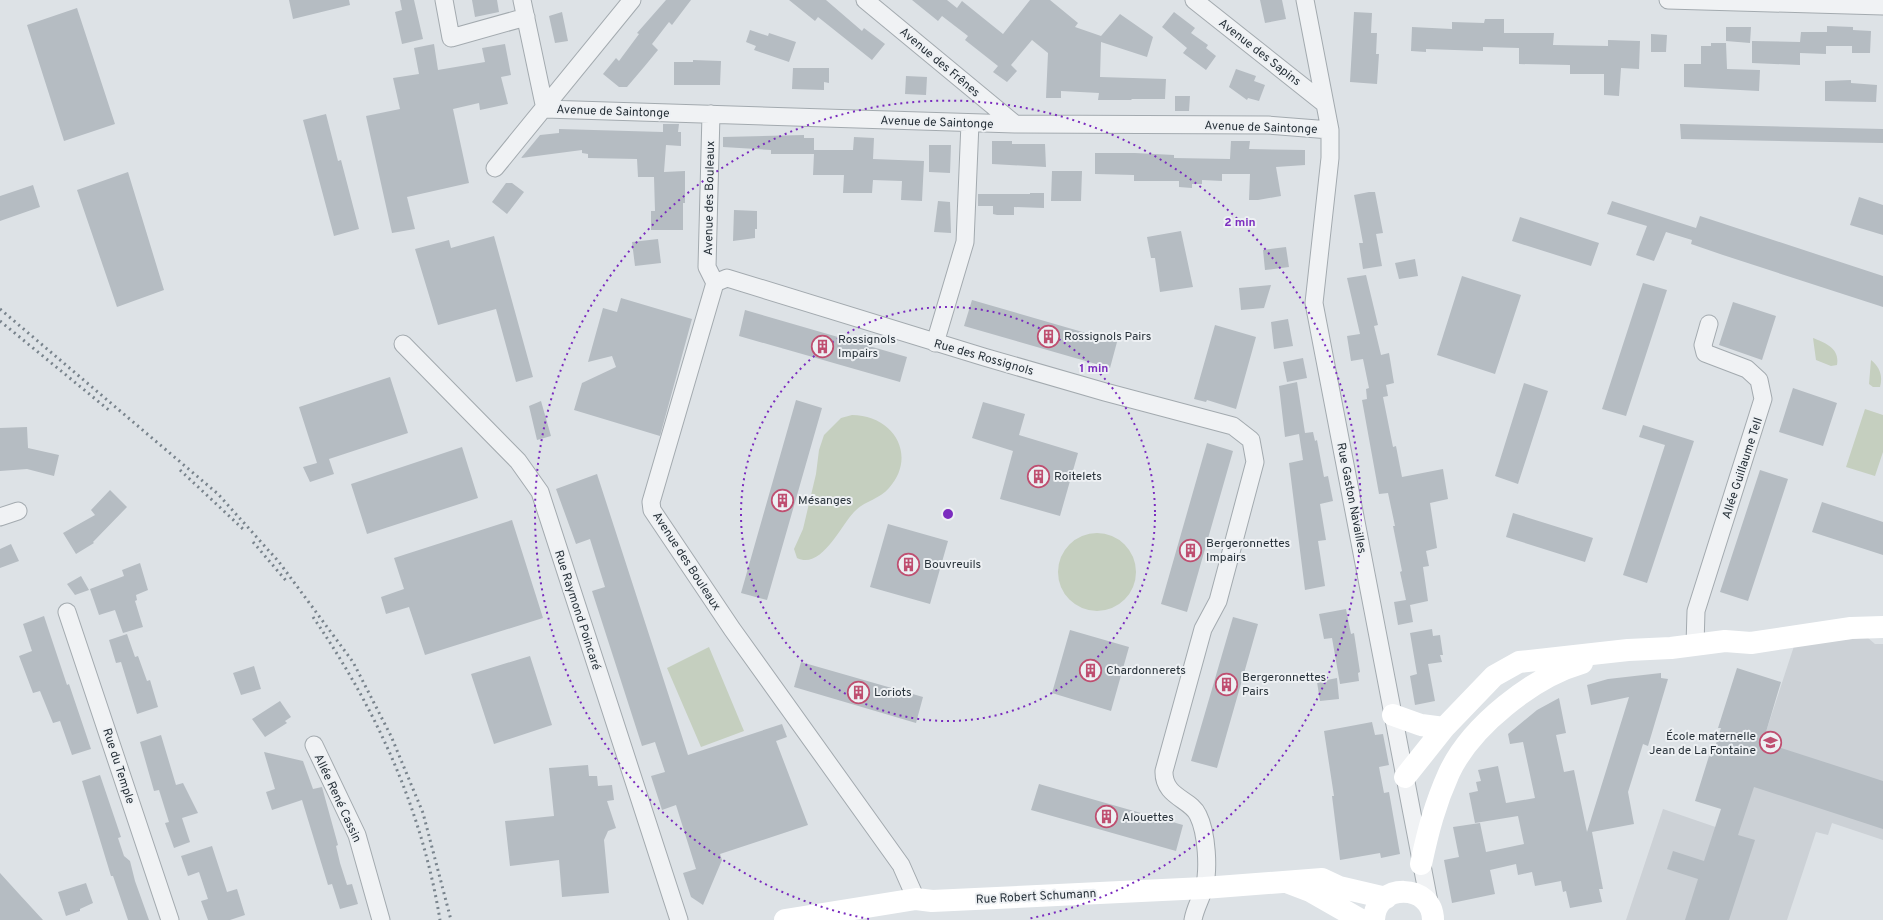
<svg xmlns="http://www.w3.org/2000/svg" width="1883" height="920" viewBox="0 0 1883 920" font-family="Overpass,sans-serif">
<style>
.built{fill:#ccd1d6}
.green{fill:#c5cfbf}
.building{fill:#b5bcc2}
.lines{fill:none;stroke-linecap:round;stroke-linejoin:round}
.street-casing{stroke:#a3aaaf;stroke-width:19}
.street{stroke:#f0f2f4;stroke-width:17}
.secondary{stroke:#fff;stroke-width:22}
.rail{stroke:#79848d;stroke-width:3;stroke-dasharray:2 4;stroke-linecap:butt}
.ring{fill:none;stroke:#7b2cbf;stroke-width:2;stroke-dasharray:2 4}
.labels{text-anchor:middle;stroke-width:4;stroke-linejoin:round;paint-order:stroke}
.street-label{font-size:12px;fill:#28323a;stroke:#edf0f3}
.poi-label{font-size:12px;fill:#28323a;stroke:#edf0f3;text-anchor:start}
.centre{fill:#7b2cbf;stroke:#edf0f3;stroke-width:2}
.ring-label{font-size:12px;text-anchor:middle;font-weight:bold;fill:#7b2cbf;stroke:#edf0f3;stroke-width:4;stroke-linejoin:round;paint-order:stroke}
</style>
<rect width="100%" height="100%" fill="#dde2e6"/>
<!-- built -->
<path class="built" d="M1867,637L1875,644H1883V840L1832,823L1828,835L1816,832L1787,920H1626L1663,809L1733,833L1794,646Z"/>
<!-- green -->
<path class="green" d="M1813,338C1825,343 1840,348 1837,365L1831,366L1816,360Z
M1871,360C1880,367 1883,376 1880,387H1873L1869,384Z
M1865,409L1883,415V452L1875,476L1846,467Z
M852,415C893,415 918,455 889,488C880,499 864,501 854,512C840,527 821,570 797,558L794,549L803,529L816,474L819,450L824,435L841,418Z
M1058 572a39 39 0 1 1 78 0a39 39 0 1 1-78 0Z
M709,647L744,731L701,747L667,668Z"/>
<!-- building -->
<path class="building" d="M289,0H349L350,5L293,19Z
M400,0H414L423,39L402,44L395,12L402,10Z
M472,0H497L499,12L475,17Z
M666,0H691L672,25L669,22L652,44L658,50L644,67L627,87H619L603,74L616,58L619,61L639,34L637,33Z
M789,0H826L862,31L864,28L885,44L872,60L818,17L815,21Z
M912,0H947L957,8L962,1L1003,34L1030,0H1050L1078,23L1075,27L1101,36L1120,14L1153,37L1147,57L1101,42L1100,77L1166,79L1165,99H1132L1131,100H1098L1099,93L1061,91V98H1046L1048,53L1032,40L1011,65L1017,71L1007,82L993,72L998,66L965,40L968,36L942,16L938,21Z
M1260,0H1282L1286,19L1265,23Z
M77,8L115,124L64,141L27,25Z
M562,12L568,41L555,43L549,16Z
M1174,12L1195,28L1191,33L1208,45L1206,48L1216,56L1206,70L1183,53L1187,48L1162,27Z
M1354,12L1372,13L1371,33H1377L1376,54H1379L1377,84L1350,82Z
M1485,19H1504V33H1554L1553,45L1608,46V40L1640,41L1639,69L1621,68L1619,96L1604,95V74H1570V65L1519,64V48L1483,47V51L1426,49V52L1411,51L1412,27L1452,29V22L1484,23Z
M1827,26L1853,27V30L1871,31L1870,53H1852V46H1826V54L1800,53V65L1752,63V41L1800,42L1801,32H1827Z
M1726,27H1751L1750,43L1726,41Z
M750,30L768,36L769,33L796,42L789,62L754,50L756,46L746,42Z
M1651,34L1667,35L1666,52H1651Z
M1711,43H1726L1727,69L1760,70L1759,91L1684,87V64H1701V46H1711Z
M434,44L438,70L485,62L482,48L505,44L511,75L501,77L508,104L480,110L479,103L453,109L469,183L407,197L415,229L392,233L366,116L400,109L393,78L419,74L414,48Z
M693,60L721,61L720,85H674V62H693Z
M793,68H829V83L824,82V90L792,89Z
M1236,69L1256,76L1254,81L1265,85L1259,101L1248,98L1247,100L1229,87Z
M906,76L927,77L926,95L905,94Z
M1851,80V83L1877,85L1876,102L1825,101V81Z
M1175,96H1190L1189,111H1175Z
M326,114L338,161L341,160L359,229L334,236L303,120Z
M663,124H679L678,132H681V146L666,145L664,172L685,171V203H683V230H651V211H655L654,177H638L637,159L588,158V154L582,153V150L521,158L540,135L559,133V129L663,132Z
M1680,124L1883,129V143L1681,139Z
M804,135V138H814V150H853L854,137L874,138L873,159L924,161L922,201L901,200L902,181L873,180L872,193H843L844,175H813L814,154H771V150L723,147V137Z
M992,141H1012V144H1045L1046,167L992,164Z
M1231,141H1250L1249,149L1305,150V165L1276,167L1281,196L1258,200H1249L1250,174H1222V181L1202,180V184H1192V188L1179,187V181H1134V175L1095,174V153H1135L1174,155V158L1230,159Z
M929,145H951L950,173L929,172Z
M1052,171H1082L1081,201H1051Z
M128,172L164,290L117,307L77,190Z
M506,183H512L524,192L507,214L492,202Z
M33,185L40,207L0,221V196Z
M1369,192H1375L1383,233L1376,234L1382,266L1363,269L1359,243H1363L1354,195Z
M1030,193H1044V208L1014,207V215H997L993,214V206H978V194H1030Z
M1859,197L1883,205V235L1850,225Z
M938,201L950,202L951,233L934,232Z
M1612,201L1696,228L1700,216L1883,276V307L1723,255L1691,244L1692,240L1666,232L1654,261L1636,255L1647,226L1607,214Z
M734,210L757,211V229H755V238L733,241Z
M1520,217L1599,243L1591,266L1512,241Z
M1181,231L1193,287L1160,292L1155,258H1151L1147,237Z
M494,236L533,377L516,382L496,309L438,325L415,249L449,240L451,248Z
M658,239L661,263L635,266L632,242Z
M1286,247L1289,267L1265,270L1263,250Z
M1415,259L1418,276L1399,279L1395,263Z
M1366,275L1378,325L1374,326L1381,355L1389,353L1394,383L1386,385L1388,396L1383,397L1393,447L1396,446L1402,477L1443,469L1448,499L1430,503L1437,548L1426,551L1429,566L1423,567L1428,601L1410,605L1413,622L1398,625L1394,602L1406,600L1400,572L1402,571L1393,526H1395L1388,493L1379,494L1362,400L1367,399L1366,389L1369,388L1363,359L1351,361L1347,336L1360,334L1347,278Z
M1462,276L1521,295L1495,374L1437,355Z
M1643,283L1667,290L1626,416L1602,409Z
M1271,285L1264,308L1241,310L1239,288Z
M621,298L692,319L660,436L574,410L582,383L616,367L612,356L588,362L603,308L617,312Z
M972,300L1117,342L1110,368L964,326Z
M1733,302L1776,316L1762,360L1719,345Z
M745,310L907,357L900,382L739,336Z
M1288,319L1293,346L1274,349L1271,322Z
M1215,325L1256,337L1236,409L1207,400L1206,402L1194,399Z
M1303,358L1307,378L1287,382L1283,362Z
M390,377L408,433L329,459L334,474L310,482L303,467L317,463L299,407Z
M1297,382L1305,433L1313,432L1315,441L1317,440L1324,477L1328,476L1333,501L1320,504L1326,540L1318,541L1325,586L1305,590L1289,463L1303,460L1299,434L1285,437L1279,386Z
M1524,383L1548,391L1518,484L1495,476Z
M1793,388L1837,403L1823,446L1779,432Z
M796,400L822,408L767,600L741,593Z
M541,401L551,436L537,440L529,406Z
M983,402L1025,414L1019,435L1078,453L1060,516L1000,499L1013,451L972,438Z
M1643,425L1694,441L1647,583L1623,575L1665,445L1639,437Z
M27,427L28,448L59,455L54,476L27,469L0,471V428Z
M1207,443L1233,451L1187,612L1161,604Z
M462,447L478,498L367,534L351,484Z
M1760,470L1788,479L1748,601L1720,592Z
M597,474L688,755L782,724L787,737L776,741L808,825L720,854L722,860L703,905L691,897L683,873L696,869L676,805L662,810L651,776L665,772L655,742L642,746L592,591L605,587L590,539L576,544L556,489Z
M110,490L127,507L93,542L94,543L76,554L63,533L95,515L91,510Z
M1822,502L1883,522V555L1812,532Z
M1513,513L1593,538L1585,562L1506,537Z
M512,520L543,618L425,655L409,607L386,614L381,597L404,589L394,558Z
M888,524L948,541L930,604L870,587Z
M11,544L19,561L0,568V549Z
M140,563L148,590L136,595L137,600L135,601L143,627L123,633L115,610L99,615L90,589L124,576L122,570Z
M81,576L89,590L75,595L67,584Z
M1346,609L1351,634L1354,633L1360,672L1358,673L1359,681L1340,684L1332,638L1324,639L1319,614Z
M44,616L67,685L69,684L91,749L72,755L60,721L53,723L40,691L33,693L19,656L32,651L23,624Z
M1233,617L1258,624L1217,768L1191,761Z
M1432,629L1433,636L1440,635L1443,655H1440L1442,662L1428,664L1435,701L1415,705L1410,676L1417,674L1410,633Z
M1070,630L1129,647L1111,711L1052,693Z
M127,634L135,657L138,656L147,681L150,680L158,707L137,714L121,662L116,663L109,640Z
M530,656L552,725L494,744L471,674Z
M801,662L923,697L916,723L794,687Z
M254,666L261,689L241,695L233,673Z
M1737,668L1781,682L1763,742L1883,781V829L1754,787L1738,835L1755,840L1729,920H1685L1698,879L1667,869L1673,851L1704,861L1721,809L1695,801L1709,756L1712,757L1721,728H1718Z
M1661,673V678L1668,679L1648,746L1643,744L1628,792L1634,824L1592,832L1603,889H1599L1602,902L1570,908L1566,891L1563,892L1561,881L1535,886L1532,872L1518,875L1516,864L1490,870L1495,894L1452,903L1444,860L1459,857L1453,827L1480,823L1486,852L1524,844L1518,816L1475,823L1469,793L1478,791L1476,782L1481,781L1478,770L1498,766L1506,803L1535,798L1523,742L1510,744L1508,734L1537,710L1559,698L1566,733L1556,735L1564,772L1574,770L1587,832L1629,697L1591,705L1587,685L1608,679Z
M1337,678L1339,699L1320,701L1317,682Z
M280,701L291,717L285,721L287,723L265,737L252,719Z
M1372,722L1375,735L1383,734L1389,765L1379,767L1384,793L1389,792L1400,854L1381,858L1380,853L1340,860L1332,796H1334L1324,731Z
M161,735L176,785L183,783L198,813L182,818L190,842L174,848L165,823L169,822L159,790L154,791L140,742Z
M264,752L303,761L313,789L322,787L338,845L336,846L340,863L347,885L352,884L358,904L340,909L332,884L328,885L302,800L272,810L266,792L275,789Z
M588,765L589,776H597L598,786L612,785L614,800L607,801L616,828L608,831L604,840L609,893L562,897L559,860L510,866L505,821L554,816L549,768Z
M100,775L121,837L118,838L124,856L130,861L135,881L149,920H128L113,876H111L82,781Z
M1039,784L1183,825L1176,851L1031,810Z
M212,846L227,892L237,889L245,915L230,920H208L201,901L208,899L199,872L188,876L181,856Z
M0,873L20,895L43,920H0Z
M86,883L93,903L80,909V911L66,916L58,892Z"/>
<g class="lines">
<defs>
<path id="street" d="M444,0L451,38L526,17
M522,0L545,109
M865,0L1015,124
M1194,0L1325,104
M1305,0L1330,130V158L1314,303L1430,907
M1668,0L1883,6
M545,109L1015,124L1268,125L1330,130
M711,114L707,267L715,283L651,502L652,510L732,629L901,865L916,899
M495,168L632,0
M715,283L727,278L984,357L1105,392L1233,426L1251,440L1255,462L1218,601L1203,629L1164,771C1163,797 1191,799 1198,815C1207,833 1209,870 1204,888C1201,899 1195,908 1193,920
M935,343L965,242L970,123
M403,344L518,461L540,492L679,920
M0,517L18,511
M67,612L170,920
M1695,645L1696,611L1763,399L1759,380L1747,369L1705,353L1703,345L1709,324
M314,745L357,835L381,920"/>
</defs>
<!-- street casing -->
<use href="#street" class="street-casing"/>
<!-- street -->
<use href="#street" class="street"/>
<!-- secondary -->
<path class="secondary" d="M1393,715L1421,725L1444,728
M1405,777L1444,728L1494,676L1519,662L1628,650L1671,648L1725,641L1751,643L1851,628L1883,627
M1421,864C1428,831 1435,804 1449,773C1471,726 1533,677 1582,663
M1289,883L1310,891L1361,920
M785,920L916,899L932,901L1204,888L1322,879L1339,887L1386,898
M1374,920C1375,882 1433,883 1433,920"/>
<!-- rail -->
<path class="rail" d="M0,309L218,494L279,562L353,662L391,736L423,813L451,920
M0,321L110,411
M180,470L243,529
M253,542L288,583
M313,617C376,709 422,809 440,920"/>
</g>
<!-- distance rings -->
<g class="ring">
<circle cx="948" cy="514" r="207"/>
<path d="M869 919A413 413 0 1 1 1027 919"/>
</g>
<!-- icons -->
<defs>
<symbol id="building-ring" viewBox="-11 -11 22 22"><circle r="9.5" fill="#edf0f3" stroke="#bf4e70" stroke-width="1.5"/><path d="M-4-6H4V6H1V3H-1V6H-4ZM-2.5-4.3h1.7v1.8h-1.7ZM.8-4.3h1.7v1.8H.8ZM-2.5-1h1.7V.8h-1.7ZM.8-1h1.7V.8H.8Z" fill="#bf4e70"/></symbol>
<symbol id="school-ring" viewBox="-11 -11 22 22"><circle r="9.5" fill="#edf0f3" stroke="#bf4e70" stroke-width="1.5"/><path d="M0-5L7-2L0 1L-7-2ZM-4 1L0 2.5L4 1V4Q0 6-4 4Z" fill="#bf4e70"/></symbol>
</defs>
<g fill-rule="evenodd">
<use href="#building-ring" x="1036" y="324" width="25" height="25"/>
<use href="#building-ring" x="810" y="334" width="25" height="25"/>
<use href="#building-ring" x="1026" y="464" width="25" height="25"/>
<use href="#building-ring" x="770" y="488" width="25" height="25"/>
<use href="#building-ring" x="1178" y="538" width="25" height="25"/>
<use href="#building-ring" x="896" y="552" width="25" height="25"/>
<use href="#building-ring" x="1078" y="658" width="25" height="25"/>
<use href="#building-ring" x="1214" y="672" width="25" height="25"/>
<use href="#building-ring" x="846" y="680" width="25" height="25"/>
<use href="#school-ring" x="1758" y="730" width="25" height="25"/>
<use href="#building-ring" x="1094" y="804" width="25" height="25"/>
</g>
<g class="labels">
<!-- street labels -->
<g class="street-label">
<text transform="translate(1260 52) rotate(38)" y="4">Avenue des Sapins</text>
<text transform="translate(940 62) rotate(40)" y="4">Avenue des Frênes</text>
<text transform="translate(613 111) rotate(2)" y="4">Avenue de Saintonge</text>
<text transform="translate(937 122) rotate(2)" y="4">Avenue de Saintonge</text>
<text transform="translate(1261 127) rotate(2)" y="4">Avenue de Saintonge</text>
<text transform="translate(709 198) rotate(-89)" y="4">Avenue des Bouleaux</text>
<text transform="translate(984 357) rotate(16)" y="4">Rue des Rossignols</text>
<text transform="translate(1742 468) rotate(-72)" y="4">Allée Guillaume Tell</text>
<text transform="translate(1352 498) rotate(79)" y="4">Rue Gaston Navailles</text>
<text transform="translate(687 561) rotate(57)" y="4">Avenue des Bouleaux</text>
<text transform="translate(578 610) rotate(72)" y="4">Rue Raymond Poincaré</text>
<text transform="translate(119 766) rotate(72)" y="4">Rue du Temple</text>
<text transform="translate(338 798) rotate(65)" y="4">Allée René Cassin</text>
<text transform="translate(1036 896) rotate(-3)" y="4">Rue Robert Schumann</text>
</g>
<!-- poi labels -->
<g class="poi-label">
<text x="1064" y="340">Rossignols Pairs</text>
<text x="838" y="343">Rossignols<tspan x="838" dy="14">Impairs</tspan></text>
<text x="1054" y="480">Roitelets</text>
<text x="798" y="504">Mésanges</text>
<text x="1206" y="547">Bergeronnettes<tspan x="1206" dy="14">Impairs</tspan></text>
<text x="924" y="568">Bouvreuils</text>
<text x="1106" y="674">Chardonnerets</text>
<text x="1242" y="681">Bergeronnettes<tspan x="1242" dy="14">Pairs</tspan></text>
<text x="874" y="696">Loriots</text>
<text x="1756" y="740" text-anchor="end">École maternelle<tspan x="1756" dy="14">Jean de La Fontaine</tspan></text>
<text x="1122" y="821">Alouettes</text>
</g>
</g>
<circle cx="948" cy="514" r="6" class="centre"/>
<g class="ring-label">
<text x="1240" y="226">2 min</text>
<text x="1094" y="372">1 min</text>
</g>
</svg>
